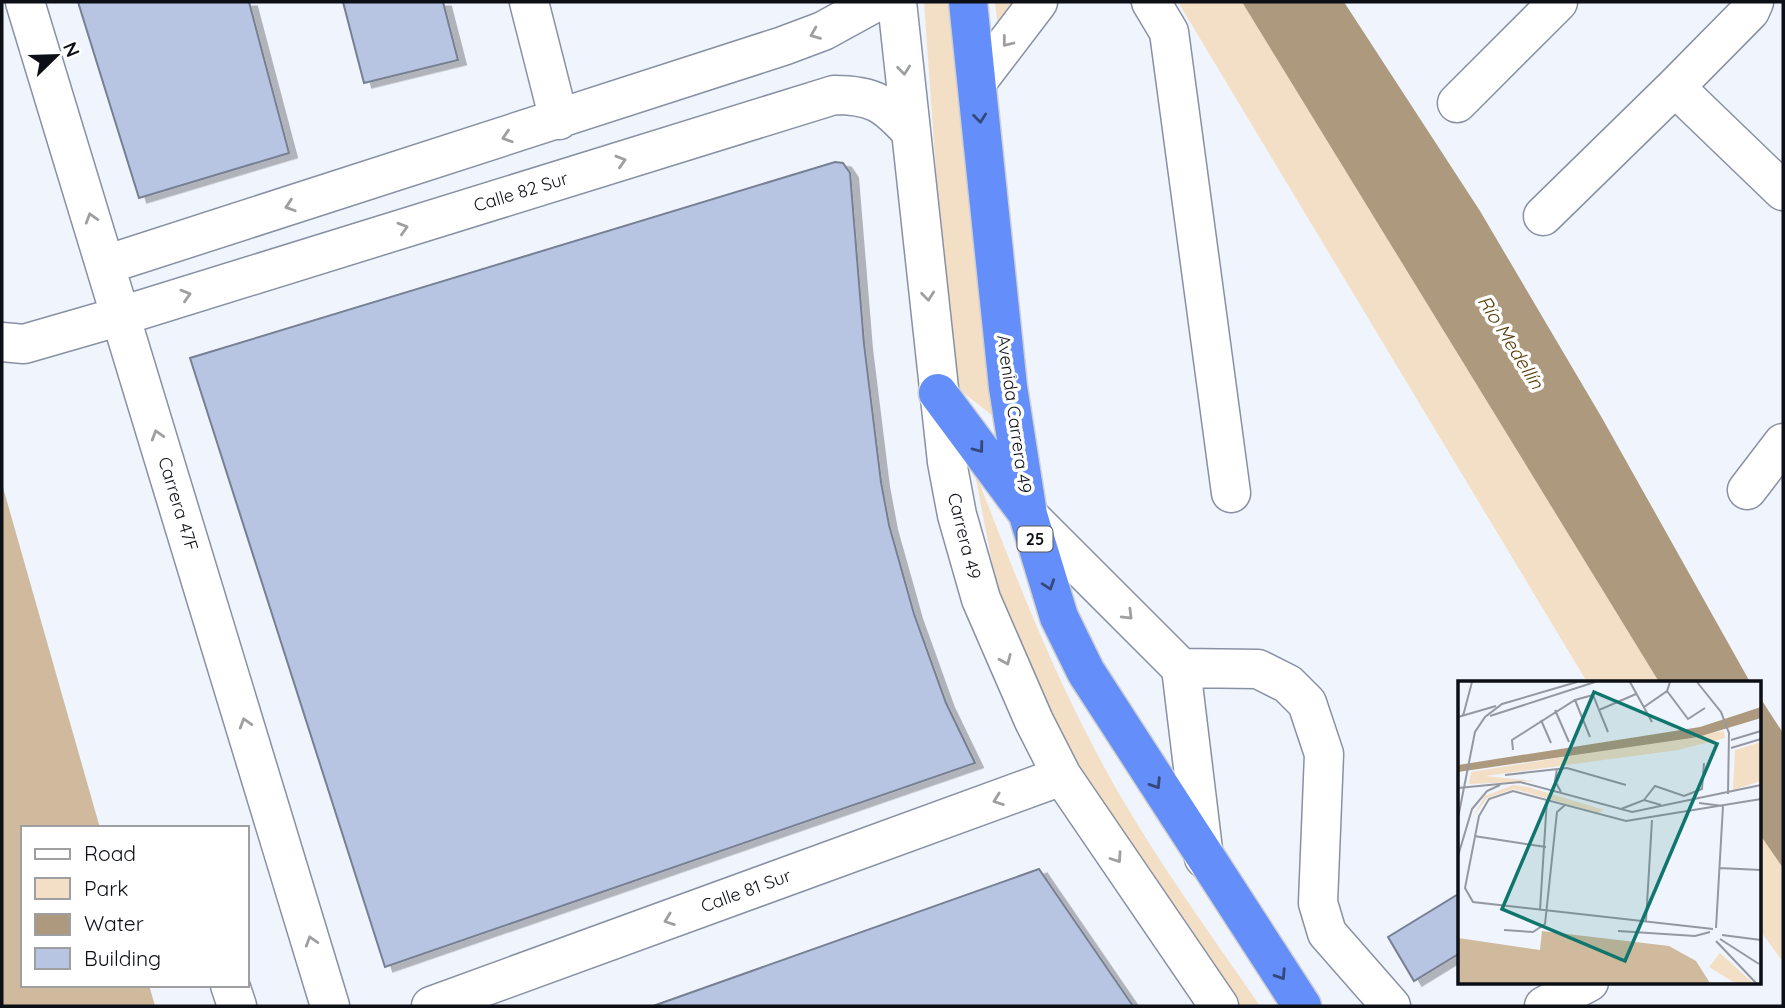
<svg xmlns="http://www.w3.org/2000/svg" width="1785" height="1008" viewBox="0 0 1785 1008" font-family="Quicksand,sans-serif">
<style>
.green{fill:#f3dfc5}
.forest{fill:#cfba9e}
.water{fill:#ad997e}
.building{fill:#b7c5e3;stroke:#778092;stroke-width:2;filter:url(#shadow)}
.lines{fill:none;stroke-linecap:round;stroke-linejoin:round}
.minor-casing{stroke:#8891a4;stroke-width:41}
.highway-casing{stroke:#cecfd0;stroke-width:41}
.minor{stroke:#fff;stroke-width:38}
.highway{stroke:#648ef9;stroke-width:38}
.oneway{stroke:#9e9fa1}
.oneway2{stroke:#34487c}
.labels{text-anchor:middle;stroke-width:7;stroke-linejoin:round;paint-order:stroke}
.shield{fill:#fff;stroke:#55575b;stroke-width:2}
.shield-label{font-size:16px;font-weight:bold;fill:#0c0f15}
.street-label{font-size:18px;fill:#0c0f15;stroke:#fff}
.water-label{font-size:19px;font-style:italic;fill:#553804;stroke:#fff}
.inset-road{fill:none;stroke:#9598a0;stroke-width:2}
.view{fill:#0f766e;fill-opacity:0.15;stroke:#0f766e;stroke-width:3.5}
.inset-edge{fill:none;stroke:#0c0f15;stroke-width:3.5}
</style>
<defs>
<filter id="shadow"><feDropShadow dx="8" dy="4.5" stdDeviation="0" flood-color="#0004"/></filter>
</defs>
<rect width="100%" height="100%" fill="#f0f4fc"/>
<!-- green -->
<path class="green" d="M924,2H948L993,416L951,383Z
M995,2H1021L998,27Z
M1178,2H1242L1659,682H1587Z
M974,469C1010,562 1045,654 1091,742C1138,835 1201,920 1260,1006H1235L1085,792L998,594Z
M1759,833L1783,868V962L1759,929Z"/>
<!-- forest -->
<path class="forest" d="M2,484L100,828H23V985H149L155,1006H2Z"/>
<!-- water -->
<path class="water" d="M1242,2H1344L1480,211L1602,418L1750,682H1659Z
M1759,696L1783,733V868L1759,833Z"/>
<!-- building -->
<path class="building" d="M78,2H249L289,153L139,198Z
M343,2H443L458,60L364,83Z
M835,162L843,163L850,173L864,344L881,482L889,525L914,614L946,703L975,763L385,967L190,358Z
M1039,869L1133,1006H653Z
M1460,893V953L1414,981L1388,937Z"/>
<g class="lines">
<defs>
<path id="minor" d="M25,2L330,1006
M529,2L559,120
M897,2L947,462L957,515L981,599L1034,721L1062,776L1219,1006
M1151,2L1169,32L1231,493
M977,82L1038,2
M1675,87L1750,11L1754,2
M1457,103L1558,2
M1543,216L1675,87L1783,191
M105,265L783,46L823,31L876,2
M2,342L24,344L121,316L834,95C873,95 885,103 911,132
M1747,490L1783,443
M1028,515L1181,668L1204,858
M1181,668L1258,669L1288,684L1307,703L1324,754L1318,903L1327,933L1391,1006
M230,985L237,1006
M431,1006L1062,776
M1544,1006L1589,982"/>
<path id="highway" d="M968,2L1008,387L1028,515L1059,617L1086,672L1302,1006
M938,393L1025,510"/>
</defs>
<!-- minor casing -->
<use href="#minor" class="minor-casing"/>
<!-- highway casing -->
<use href="#highway" class="highway-casing"/>
<!-- minor -->
<use href="#minor" class="minor"/>
<!-- highway -->
<use href="#highway" class="highway"/>
</g>
<!-- one-way arrows -->
<defs><path id="oneway-chevron" d="M-2-3.5L2.5 0L-2 3.5" fill="none" stroke-width="1.6" stroke-linecap="round" stroke-linejoin="round" transform="scale(1.75)"/></defs>
<g class="oneway">
<use href="#oneway-chevron" transform="translate(815 34) rotate(158)"/>
<use href="#oneway-chevron" transform="translate(1007 42) rotate(128)"/>
<use href="#oneway-chevron" transform="translate(904 70) rotate(84)"/>
<use href="#oneway-chevron" transform="translate(507 137) rotate(162)"/>
<use href="#oneway-chevron" transform="translate(621 161) rotate(-17)"/>
<use href="#oneway-chevron" transform="translate(290 206) rotate(162)"/>
<use href="#oneway-chevron" transform="translate(91 218) rotate(-107)"/>
<use href="#oneway-chevron" transform="translate(403 228) rotate(-17)"/>
<use href="#oneway-chevron" transform="translate(186 295) rotate(-17)"/>
<use href="#oneway-chevron" transform="translate(928 296) rotate(84)"/>
<use href="#oneway-chevron" transform="translate(157 435) rotate(-107)"/>
<use href="#oneway-chevron" transform="translate(1128 615) rotate(45)"/>
<use href="#oneway-chevron" transform="translate(1006 660) rotate(67)"/>
<use href="#oneway-chevron" transform="translate(245 723) rotate(-107)"/>
<use href="#oneway-chevron" transform="translate(998 800) rotate(160)"/>
<use href="#oneway-chevron" transform="translate(1117 858) rotate(56)"/>
<use href="#oneway-chevron" transform="translate(669 920) rotate(160)"/>
<use href="#oneway-chevron" transform="translate(311 941) rotate(-107)"/>
</g>
<g class="oneway2">
<use href="#oneway-chevron" transform="translate(980 118) rotate(84)"/>
<use href="#oneway-chevron" transform="translate(979 448) rotate(53)"/>
<use href="#oneway-chevron" transform="translate(1049 585) rotate(71)"/>
<use href="#oneway-chevron" transform="translate(1156 784) rotate(57)"/>
<use href="#oneway-chevron" transform="translate(1281 975) rotate(57)"/>
</g>
<g class="labels">
<!-- shield labels -->
<rect class="shield" x="1017.5" y="526.5" width="35" height="25" rx="5"/>
<g class="shield-label">
<text x="1035" y="545">25</text>
</g>
<!-- street labels -->
<g class="street-label">
<text transform="translate(521 192) rotate(-17)" y="6">Calle 82 Sur</text>
<text transform="translate(1014 414) rotate(82)" y="6">Avenida Carrera 49</text>
<text transform="translate(178 504) rotate(73)" y="6">Carrera 47F</text>
<text transform="translate(964 536) rotate(76)" y="6">Carrera 49</text>
<text transform="translate(746 891) rotate(-20)" y="6">Calle 81 Sur</text>
</g>
<!-- water labels -->
<g class="water-label">
<text transform="translate(1511 342) rotate(58)" y="7">Río Medellín</text>
</g>
</g>
<!-- overview -->
<g transform="translate(1458 681)">
<rect width="303" height="303" fill="#f0f4fc"/>
<path d="M266,50L267,57L220,69L27,95L77,100L11,103L13,91ZM303,61V100L275,109L277,69ZM55,104L70,106L146,129L140,132L56,108L29,117L14,137L27,115ZM262,272L295,302H277L251,286Z" fill="#f3dfc5"/>
<path d="M84,250L211,265L238,280L252,302H0V257L82,269Z" fill="#cfba9e"/>
<path d="M303,26V37L240,56L0,91V84L242,46Z" fill="#ad997e"/>
<path class="inset-road" d="M172,1L194,41M239,1L263,31L271,52L270,113M209,10L230,38L247,27M117,19L132,56M186,26L209,10L212,1M97,29L111,61M5,35L14,1M32,35L137,1M0,36L38,25M83,39L93,62M150,51L141,29L178,13M273,59L303,50M273,67L303,58M55,69L54,59L117,19L135,14L141,29M99,88L97,100L103,111M47,94L109,87L168,104M0,107L62,101L174,131L303,104M186,119L197,105L226,115L244,108L246,82M241,122L265,125M163,128L186,119L203,124M0,137L17,51L27,36L44,23L119,1M16,155L88,166M0,175L14,128L29,110L42,104M261,187L303,189M82,229L89,118M188,240L194,139M258,247L265,125M255,248L15,221L7,207L21,135L31,118L55,110L168,140L303,118M46,249L75,251L87,243L99,131L107,124M160,250L237,255L252,251M264,254L303,259M262,258L301,283M258,260L298,302"/>
<path class="view" d="M136,11L259,63L167,280L44,228Z"/>
<rect width="303" height="303" class="inset-edge"/>
</g>
<!-- border -->
<rect width="1785" height="1008" fill="none" stroke="#0c0f15" stroke-width="7"/>
<!-- legend -->
<rect x="21" y="826" width="228" height="161" fill="#ffffff" stroke="#9e9fa1" stroke-width="2"/>
<rect x="35" y="849" width="35" height="10" fill="#ffffff" stroke="#9e9fa1" stroke-width="2"/>
<text x="84" y="861" font-size="21" fill="#0c0f15">Road</text>
<rect x="35" y="878" width="35" height="21" fill="#f3dfc5" stroke="#9e9fa1" stroke-width="2"/>
<text x="84" y="896" font-size="21" fill="#0c0f15">Park</text>
<rect x="35" y="914" width="35" height="21" fill="#ad997e" stroke="#9e9fa1" stroke-width="2"/>
<text x="84" y="931" font-size="21" fill="#0c0f15">Water</text>
<rect x="35" y="948" width="35" height="21" fill="#b7c5e3" stroke="#9e9fa1" stroke-width="2"/>
<text x="84" y="966" font-size="21" fill="#0c0f15">Building</text>
<!-- north arrow -->
<g transform="translate(56 56) rotate(67)" stroke="#ffffff" stroke-width="5" paint-order="stroke">
<path d="M0-5L12 26L0 18L-12 26Z" fill="#0c0f15"/>
<text y="-10" font-size="19" font-weight="bold" text-anchor="middle" fill="#0c0f15">N</text>
</g>
</svg>
